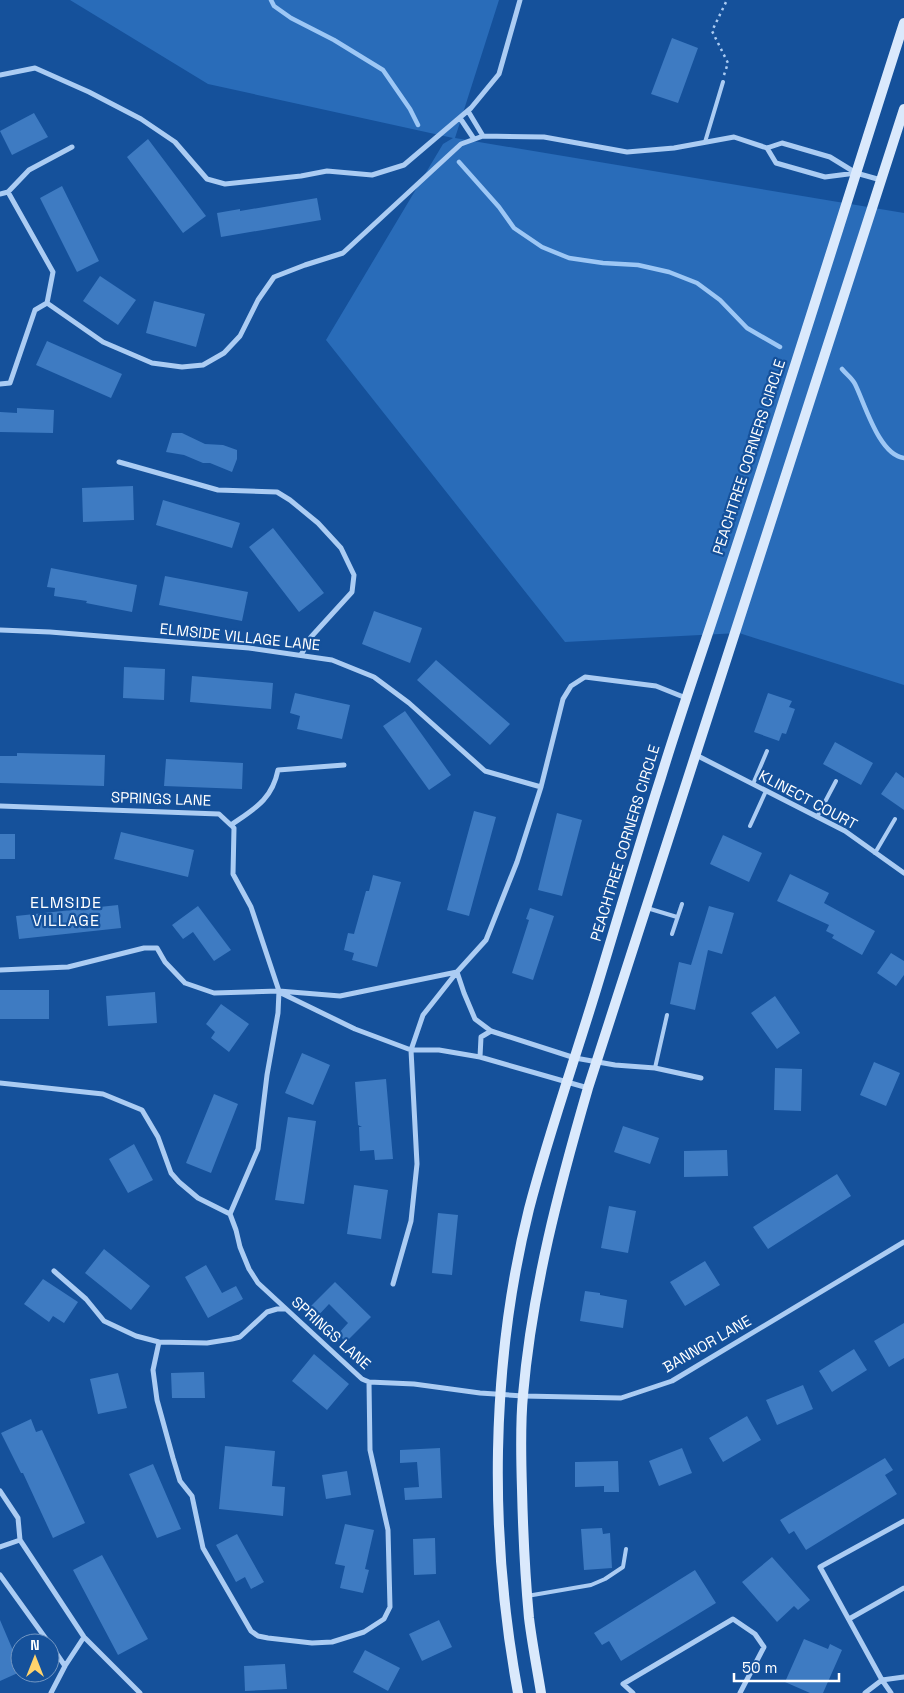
<svg xmlns="http://www.w3.org/2000/svg" width="904" height="1693" viewBox="0 0 904 1693" font-family="'Space Grotesk',sans-serif">
<style>
.green{fill:#296cb9}
.lines{fill:none;stroke-linecap:round;stroke-linejoin:round}
.stream{stroke:#9dc7f5;stroke-width:4.5}
.building{fill:#3e7bc2}
.path{stroke:#abccf3;stroke-width:2.5;stroke-dasharray:2.5 4;stroke-linecap:butt}
.lane{stroke:#abccf3;stroke-width:4}
.street{stroke:#abccf3;stroke-width:5}
.secondary{stroke:#dae9fc;stroke-width:10}
.labels{text-anchor:middle;stroke-width:4.5;stroke-linejoin:round;paint-order:stroke}
.street-label{font-size:15px;fill:#fff;stroke:#15519b}
.neighbourhood-label{font-size:16px;letter-spacing:1px;fill:#fff;stroke:#15519b}
</style>
<rect width="100%" height="100%" fill="#15519b"/>
<!-- green -->
<path class="green" d="M70,0H499L455,138L904,213V685L739,633L565,642L326,340L443,144L453,138L208,84Z"/>
<g class="lines">
<!-- stream -->
<path class="stream" d="M271,0L274,6L291,18L334,40L383,70L410,109L418,125
M459,162L499,207L514,228L542,247L569,258L603,263L638,265L669,272L697,283L720,300L747,328L780,347
M842,369C846,374 852,378 855,384C865,404 879,455 904,458"/>
</g>
<!-- building -->
<path class="building" d="M672,38L698,48L678,103L651,94Z
M34,113L48,137L12,155L0,131Z
M148,139L206,216L183,233L127,157Z
M62,186L99,261L77,272L40,198Z
M317,198L321,220L221,237L217,213L240,209V211Z
M100,276L136,300L118,325L83,301Z
M154,301L205,314L196,347L146,333Z
M47,341L122,374L111,398L36,365Z
M17,408L54,410L53,433L0,432V412L17,413Z
M172,433H182L205,444L223,445L237,450V459L232,472L210,463H203L184,455L166,452Z
M133,486L134,520L83,522L82,488Z
M163,500L240,523L232,548L156,525Z
M273,528L324,593L299,612L249,547Z
M51,568L137,585L132,612L86,603L87,601L54,596L55,588L47,587Z
M165,576L248,592L242,621L159,605Z
M374,611L422,628L410,663L362,644Z
M436,660L510,724L490,745L417,680Z
M124,667L165,669L164,700L123,698Z
M192,676L273,683L271,709L190,702Z
M295,693L350,705L342,739L297,729L300,716L290,713Z
M768,693L792,701L789,707L795,709L786,734L782,733L779,741L754,732Z
M405,711L451,775L429,790L383,726Z
M835,742L873,763L861,785L823,764Z
M17,753L105,755L104,786L0,783V756H17Z
M166,759L243,763L242,789L164,786Z
M896,772L904,778V810L881,794Z
M474,811L496,817L469,916L447,910Z
M557,813L582,820L562,896L538,890Z
M121,832L194,850L188,877L114,859Z
M0,834H15V859H0Z
M723,835L762,853L749,882L710,864Z
M790,874L829,893L824,903L875,931L862,955L832,938L834,935L826,931L829,925L777,901Z
M373,875L401,882L377,967L352,960L354,953L344,950L348,933L354,934L366,891H369Z
M118,905L121,928L19,939L16,916Z
M198,906L231,950L214,961L193,932L183,939L172,925Z
M709,906L734,913L722,954L708,950L695,1010L670,1004L679,962L691,965Z
M530,908L554,916L533,980L512,973L529,920L526,919Z
M891,953L904,961V975L896,986L877,973Z
M0,990H49V1019H0Z
M155,992L157,1023L108,1026L106,996Z
M775,996L800,1033L777,1049L751,1013Z
M221,1004L249,1024L229,1052L211,1038L215,1032L206,1024Z
M302,1053L330,1065L313,1105L285,1093Z
M874,1062L900,1073L886,1106L860,1095Z
M775,1068L802,1069L801,1111L774,1110Z
M386,1079L393,1159L375,1160L374,1150L360,1151L359,1127H362L358,1125L355,1082Z
M214,1094L238,1104L211,1173L186,1163Z
M288,1117L316,1121L304,1204L275,1200Z
M623,1126L659,1138L650,1164L614,1152Z
M134,1144L153,1180L128,1193L109,1159Z
M727,1150L728,1176L684,1177V1151Z
M837,1174L851,1196L768,1249L753,1227Z
M354,1185L388,1190L381,1239L347,1234Z
M609,1206L636,1211L628,1253L601,1248Z
M438,1213L458,1215L452,1275L432,1273Z
M104,1249L150,1286L131,1310L85,1273Z
M705,1261L720,1285L685,1306L670,1282Z
M206,1265L222,1293L236,1286L243,1299L208,1318L185,1277Z
M43,1279L78,1302L64,1323L53,1316L49,1322L24,1304Z
M335,1282L371,1317L346,1342L338,1334L348,1323L329,1304L315,1319L306,1311Z
M585,1291L600,1293V1295L627,1300L623,1328L580,1321Z
M904,1323V1358L889,1367L874,1341Z
M854,1349L867,1370L832,1392L819,1371Z
M314,1354L349,1384L327,1410L292,1381Z
M204,1372L205,1398H172L171,1373Z
M118,1373L127,1408L98,1414L90,1379Z
M803,1385L813,1409L777,1425L766,1400Z
M747,1416L761,1440L723,1462L709,1438Z
M31,1419L36,1432L42,1430L85,1523L53,1538L23,1473H21L1,1433Z
M225,1446L275,1451L272,1486L285,1487L283,1516L219,1509Z
M440,1448L442,1498L405,1500L404,1488L419,1487L417,1462L400,1463V1450Z
M682,1448L692,1473L659,1486L649,1461Z
M885,1458L893,1470L885,1475L897,1494L806,1550L794,1531L789,1534L780,1520Z
M618,1461L619,1492H604V1486L575,1487V1462Z
M153,1464L181,1529L157,1538L129,1474Z
M347,1471L351,1495L326,1499L322,1475Z
M345,1524L374,1530L365,1569L369,1570L363,1593L340,1588L345,1566L335,1564Z
M602,1528L603,1534L610,1533L612,1568L584,1570L581,1529Z
M237,1534L264,1582L251,1589L245,1577L236,1582L216,1545Z
M435,1538L436,1574L414,1575L413,1539Z
M102,1555L148,1639L118,1655L73,1570Z
M772,1557L810,1600L798,1610L794,1606L777,1622L742,1582Z
M695,1570L716,1603L621,1661L609,1641L602,1645L594,1633Z
M0,1620L20,1667V1672L0,1681Z
M439,1620L452,1647L422,1661L409,1634Z
M804,1639L828,1649L830,1644L842,1650L823,1693H810L785,1682Z
M365,1650L400,1668L388,1691L353,1672Z
M285,1664L287,1689L245,1691L244,1666Z"/>
<g class="lines">
<!-- path -->
<path class="path" d="M724,75L728,63L712,31L727,0"/>
<!-- lane -->
<path class="lane" d="M705,142L723,82
M753,784L767,751
M817,817L836,781
M750,826L766,791
M875,853L895,819
M647,908L677,917
M672,934L682,904
M655,1068L667,1015
M527,1596L591,1585L605,1579L623,1567L626,1549"/>
<!-- street -->
<path class="street" d="M0,75L35,68L89,92L141,119L175,142L207,179L225,184L301,176L327,171L372,175L404,165L471,108L499,74L520,0
M468,111L483,136
M460,118L474,139
M767,148L776,163L825,177L856,173
M8,192L29,170L72,147
M0,194L8,192L53,272L47,303
M0,384L10,383L35,310L47,303L103,342L152,363L182,367L203,365L224,353L240,336L258,300L274,277L305,265L343,253L461,144L483,136L544,137L627,152L674,148L734,137L767,148L782,143L830,157L856,173L881,180
M119,462L218,490L277,492L290,500L318,523L341,548L354,575L352,592L311,637L301,655
M0,630L50,632L249,648L332,660L374,677L409,703L485,771L541,787L563,699L571,686L585,677L656,686L686,698
M696,755L845,831L904,873
M0,806L219,814L234,828L233,874L251,907L279,991L278,1013L267,1075L258,1149L230,1214
M231,825C254,809 272,800 278,770L344,765
M0,970L68,967L144,948H157L165,962L185,983L214,993L279,991L340,996L457,972L464,993L475,1019L491,1031L575,1058L615,1065L655,1068L701,1078
M281,993L355,1029L411,1050H439L480,1057L588,1088
M480,1057L481,1037L491,1031
M0,1083L103,1094L142,1110L158,1137L171,1173L179,1182L198,1198L230,1214L236,1230L240,1247L249,1269L258,1283L362,1379L369,1382L414,1384L480,1393L523,1396L621,1398L672,1381L904,1242
M54,1271L86,1299L104,1321L136,1336L159,1342L207,1343L232,1339L240,1337L267,1312L277,1309H284
M393,1284L411,1221L417,1164L411,1050L423,1015L457,972L486,940L517,862L541,787
M159,1342L153,1370L157,1400L173,1458L180,1481L192,1496L203,1548L251,1631L258,1636L268,1638L312,1643L332,1642L364,1632L384,1619L390,1607L388,1530L370,1450L369,1382
M0,1491L18,1518L20,1540L84,1637L140,1693
M0,1547L20,1540
M0,1575L49,1643
M849,1619L904,1588
M50,1644L65,1666
M51,1693L65,1666L84,1637
M633,1693L623,1684L733,1619L755,1634L764,1647L740,1693
M865,1693L882,1680L820,1567L904,1521
M891,1693L882,1680L904,1677"/>
<!-- secondary -->
<path class="secondary" d="M518,1693C489,1536 490,1365 529,1209C548,1136 573,1065 595,993C617,921 638,849 661,777C679,718 699,661 718,603C782,410 842,216 904,23
M541,1693C537,1668 532,1643 529,1618C525,1575 523,1532 522,1489C521,1458 520,1426 523,1395C532,1290 559,1188 588,1088L904,109"/>
</g>
<g class="labels">
<!-- street labels -->
<g class="street-label">
<text transform="translate(749 457) rotate(-72)" y="5">PEACHTREE CORNERS CIRCLE</text>
<text transform="translate(240 637) rotate(6)" y="5">ELMSIDE VILLAGE LANE</text>
<text transform="translate(161 799) rotate(2)" y="5">SPRINGS LANE</text>
<text transform="translate(808 800) rotate(28)" y="5">KLINECT COURT</text>
<text transform="translate(625 843) rotate(-73)" y="5">PEACHTREE CORNERS CIRCLE</text>
<text transform="translate(331 1333) rotate(42)" y="5">SPRINGS LANE</text>
<text transform="translate(707 1344) rotate(-30)" y="5">BANNOR LANE</text>
</g>
<!-- neighbourhood labels -->
<g class="neighbourhood-label">
<text x="66" y="908">ELMSIDE<tspan x="66" dy="18">VILLAGE</tspan></text>
</g>
</g>
<!-- north arrow -->
<g transform="translate(35 1658)"><circle r="24" fill="#15519b" stroke="#7397c3"/>
<path d="M0-4L9 19L0 12L-9 19Z" fill="#ffd36c"/>
<text y="-8" font-size="14" font-weight="bold" text-anchor="middle" fill="#ffffff">N</text>
</g>
<!-- scale -->
<path d="M734 1673v8h105v-8" fill="none" stroke="#ffffff" stroke-width="2.5"/>
<text x="742" y="1673" font-size="15" fill="#ffffff" stroke="#15519b" stroke-width="4" paint-order="stroke">50 m</text>
</svg>
